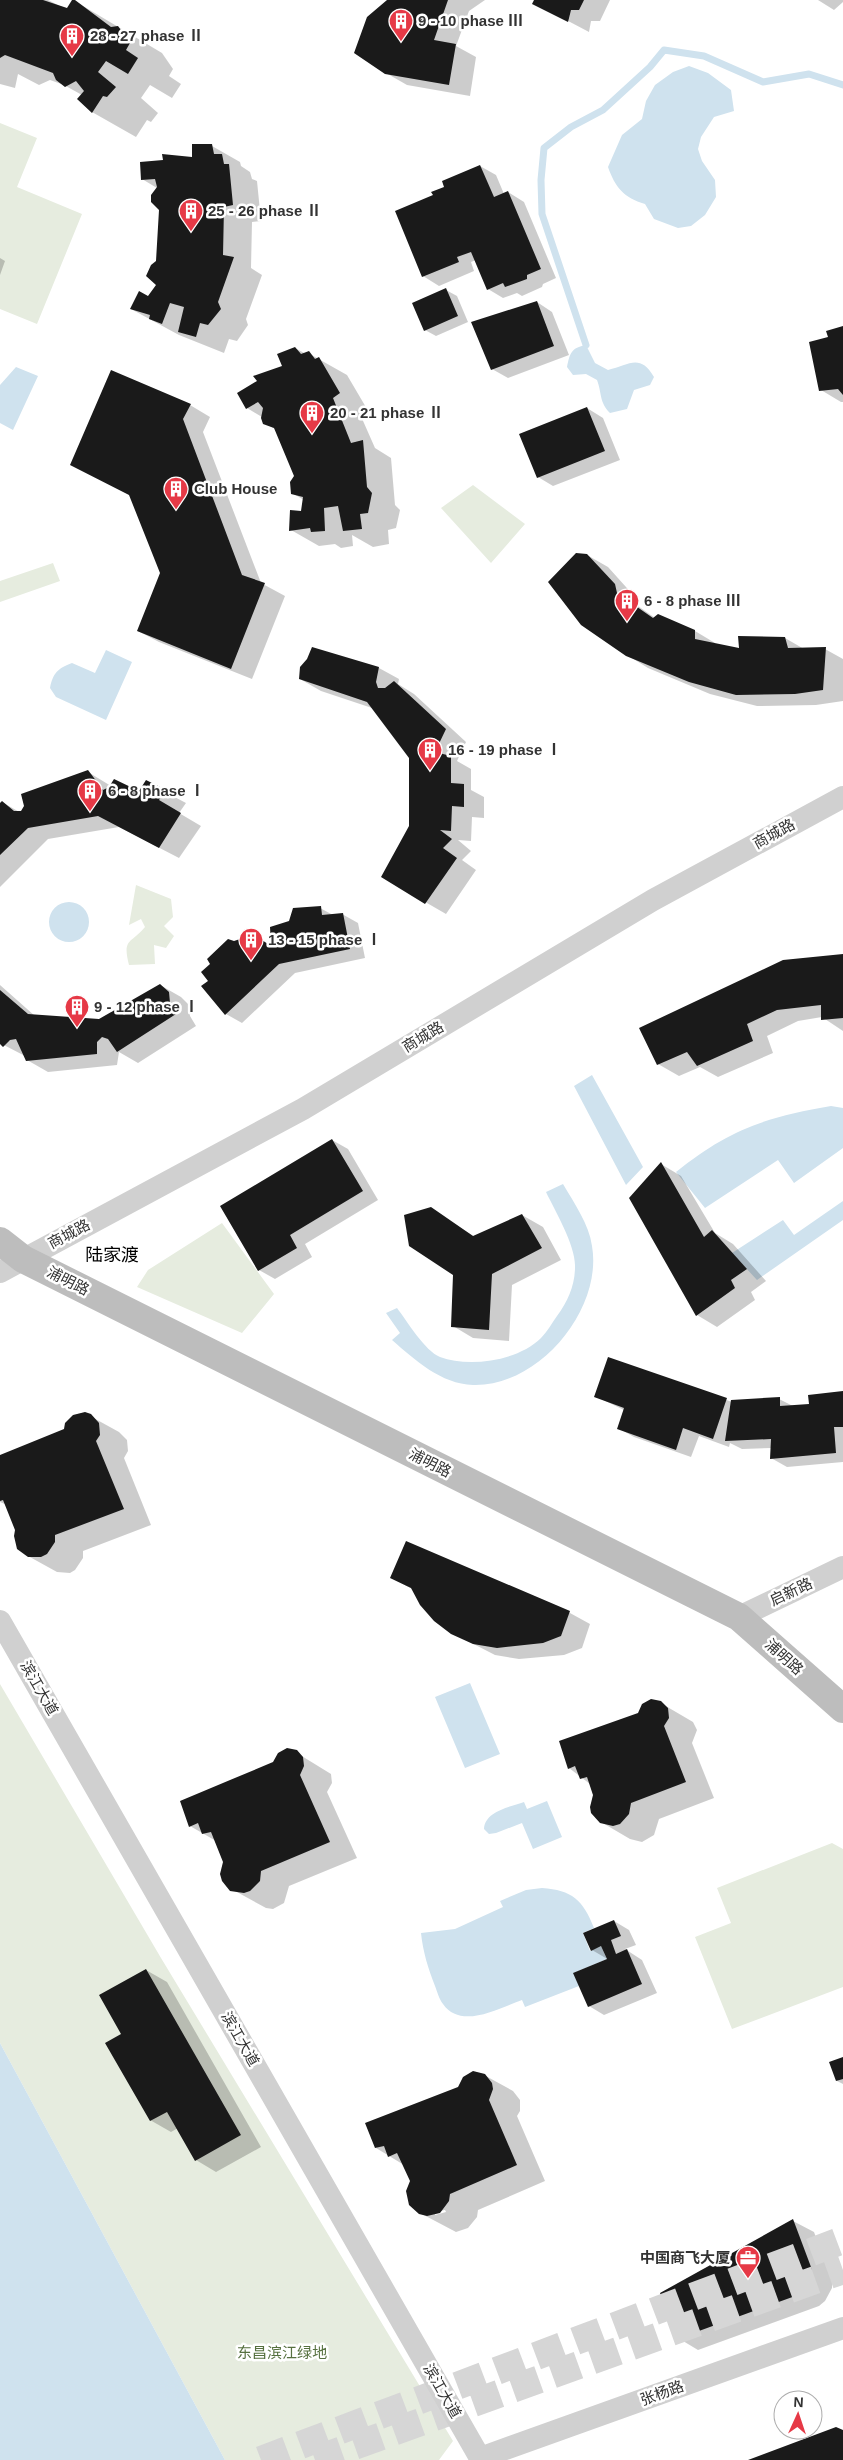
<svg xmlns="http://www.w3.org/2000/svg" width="843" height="2460" viewBox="0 0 843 2460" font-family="Helvetica,'Noto Sans SC',sans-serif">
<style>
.green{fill:#e6ecdf}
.water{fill:#cfe2ee}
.shadow{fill:#0003;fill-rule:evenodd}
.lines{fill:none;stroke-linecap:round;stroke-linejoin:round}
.stream{stroke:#cfe2ee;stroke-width:7}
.building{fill:#1a1a1a}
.secondary-tunnel{stroke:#d6d6d6;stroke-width:28;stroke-dasharray:28 14;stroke-linecap:butt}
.minor{stroke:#d0d0d0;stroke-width:22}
.secondary{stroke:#bdbdbd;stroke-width:28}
.labels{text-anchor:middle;stroke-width:5;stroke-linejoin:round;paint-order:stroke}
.poi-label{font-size:15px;font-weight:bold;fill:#333;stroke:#fff;text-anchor:start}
.street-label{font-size:15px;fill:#333;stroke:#fff}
.park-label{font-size:15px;fill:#56703f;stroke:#fff}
.quarter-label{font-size:18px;fill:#000;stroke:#fff}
</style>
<rect width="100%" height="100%" fill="#fff"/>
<!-- green -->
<path class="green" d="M0,123L37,138L17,187L82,214L37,324L0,309Z
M473,485L525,524L491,563L441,508Z
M53,563L60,581L0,602V581Z
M136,885L171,899L173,917L164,926L174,936L166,948L154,945L155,964L129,965C122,938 131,944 145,927L141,919L129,925Z
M222,1223L274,1294L242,1333L137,1287L148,1270Z
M0,1684L161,1958L453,2441L439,2460H225L0,2043Z
M832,1843L843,1849V1987L732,2029L695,1937L731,1923L717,1888Z"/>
<!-- water -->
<path class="water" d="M689,66L708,73L731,90L734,111L714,117L701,137L698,149L702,161L715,180L716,197L705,215L691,226L678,228L654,219L645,204C624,198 615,187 608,167L622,135L642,119L646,101L655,85L673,72Z
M586,345L595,363L608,370C629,365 640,353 654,377L650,385L634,390L627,409L610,413C599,402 602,393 597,380L586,374L573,375L567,367C570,353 571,348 586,345Z
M16,367L38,376L13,430L0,423V385Z
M106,650L132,662L106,720L56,697L50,688C53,673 58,668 72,663L95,673Z
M49 922a20 20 0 1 1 40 0a20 20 0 1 1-40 0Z
M592,1075L643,1167L626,1185L574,1086Z
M831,1106L843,1108V1148L794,1183L778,1160L705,1208L676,1172C728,1130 766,1117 831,1106Z
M563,1184C574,1203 589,1224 592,1246C603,1309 539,1387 473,1385C441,1384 415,1360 392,1340L400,1333L386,1313L397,1308C407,1321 425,1351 440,1357C469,1368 518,1361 541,1338C547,1332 552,1323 557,1316C568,1301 575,1285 575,1267C576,1246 555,1211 546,1192Z
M843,1201V1220L757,1280L732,1253L783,1220L794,1235Z
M470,1683L500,1754L465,1768L435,1697Z
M547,1801L562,1837L533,1849L522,1823L496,1833L489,1834L484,1829C485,1811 510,1807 524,1802L527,1809Z
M542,1888C572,1890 583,1900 594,1928L583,1933L590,1951L601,1946L607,1959L574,1973L579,1986L525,2007L522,2000C499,2008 461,2030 443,2004C439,1999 437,1991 435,1986C428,1968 423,1952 421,1933L455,1929L503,1907L500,1901L526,1890Z
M0,2043L225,2460H0Z"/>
<!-- shadow -->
<path class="shadow" d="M0,0H48L68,10L73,0L162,53L173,69L169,76L181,84L172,98L150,85L141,98L158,113L151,122L147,120L136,137L92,112L82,95L64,85L50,80L39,85L18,74L15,88L0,84Z
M389,0H485L469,11L456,46L476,57L470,96L407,85L386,73Z
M535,0H610L600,21H591L589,32L534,3Z
M818,0H843V2L834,10Z
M212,146L240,162L241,166L250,172L252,179L257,181L261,221L252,222L251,268L262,275L246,319L248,325L237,341L229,339L224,353L179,335L131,309L149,297L158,285L160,209L157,188L142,179L193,158Z
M480,166L496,175L504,194L508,192L524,202L556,278L543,284L542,287L522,296L517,293L503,298L488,289L476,260L471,262L474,271L439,286L423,276L433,196Z
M0,258L5,261L0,275Z
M446,290L457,296L468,322L436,336L425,330Z
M537,302L552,312L569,355L508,378L492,369Z
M843,328V402H841L821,390L829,338Z
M295,348L306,354L308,353L347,375L367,409L360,414L375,448L391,458L395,505L400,510L396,528L388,530L389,544L373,547L352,535L353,546L341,548L335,544L319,546L291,530L302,512L304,500L292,493L295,476L277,430L264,423L262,417L247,408L284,367Z
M190,405L210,417L203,432L261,583L285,596L252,679L159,642L138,631L162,573L131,496Z
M587,408L603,418L620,460L553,486L538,477Z
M587,555L608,567L635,597L638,606L655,618L695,631L715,643V645L740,650L785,638L804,649H825L843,659V701L816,705L757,706L710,694L648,668L627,655Z
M379,668L399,679L398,684L414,694L466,742L457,761L471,769V790L484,797V818L472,817L471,841L458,840L471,851L462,860L476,870L446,914L382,877L411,827V758L372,708L321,691L300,679Z
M88,772L111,786L140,793L146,782L186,803L179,813L201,826L179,858L119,827L48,839L0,887V805L2,802L21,813Z
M320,908L333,915L342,914L358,923L365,958L295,973L242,1023L226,1014L203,986L255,936L272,946L290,922Z
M843,955V1031L822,1017L798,1021L767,1036L773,1053L718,1077L700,1067L679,1076L658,1064Z
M0,985L35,1016L99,1021L160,985L181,997L189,1005L190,1016L196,1026L138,1063L119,1052L117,1065L48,1072L27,1060L25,1056L0,1043Z
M332,1140L348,1149L378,1200L305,1244L312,1257L275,1279L259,1270Z
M661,1164L681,1176L715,1233L733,1244L766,1281L751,1292L755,1300L717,1327L697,1315Z
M431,1209L475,1237L522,1215L543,1227L561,1260L512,1285L509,1341L473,1338L453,1326L454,1275Z
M609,1358L732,1402L779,1399L793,1406L810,1405L843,1392V1462L787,1467L771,1458L772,1448L742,1449L730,1443L729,1447L699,1436L691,1457L634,1437L618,1428L624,1410L595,1396Z
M90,1416L119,1432L127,1440L128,1451L124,1458L151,1525L83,1551V1558L75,1570L70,1573L57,1572L28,1556L7,1505L0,1502V1456L65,1430Z
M407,1543L570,1613L590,1624L582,1648L564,1655L519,1659L495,1655L452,1633L414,1590L392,1578Z
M664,1705L693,1722L697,1730L692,1743L714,1798L659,1819L654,1835L642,1842L630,1839L601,1822L590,1784L569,1768Z
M292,1750L331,1774L332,1783L327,1792L357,1858L289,1886L284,1903L273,1909L266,1908L226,1886L224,1862L216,1841L190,1826Z
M614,1921L629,1930L636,1945L625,1949L642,1960L657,1993L604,2015L589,2006L609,1960L592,1950Z
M146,1970L167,1982L261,2147L216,2172L196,2160L178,2128L171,2132L150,2120L123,2035Z
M843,2058V2084L837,2081Z
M484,2075L513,2091L520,2100V2111L517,2116L545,2181L478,2210L477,2217L468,2228L456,2232L420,2213L412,2181L404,2165L376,2148ZM445,2210L446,2212L435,2215V2212Z
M793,2221L814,2232L832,2280V2288L825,2301L819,2306L698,2350L678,2338Z"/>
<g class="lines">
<!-- stream -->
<path class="stream" d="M586,345L542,214L541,180L544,148L571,127L603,110L650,67L664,50L704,56L763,82L809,74L843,85"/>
</g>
<!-- building -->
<path class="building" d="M0,0H43L67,8L72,0H75L111,27L118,26L130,43L126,50L138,58L128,74L106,61L98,72L116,87L107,97L103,96L92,113L77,99L84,91L76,81L65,87L56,80L53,73L5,55L0,58Z
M387,0H448L434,40L456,44L449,85L385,74L354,53L367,17Z
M534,0H584L579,10H571L568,22L532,4Z
M192,144H212L214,154H222L224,164H229L233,205L224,207L223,255L234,257L218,302L221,309L208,325L200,323L196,337L178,332L184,307L170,303L162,324L149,319L150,315L130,309L139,291L148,296L156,285L146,276L151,265L156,261L159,210L151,202V195L157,187L155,179L141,180L140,162L163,160L162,154L192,157Z
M480,165L494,197L508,191L541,269L527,275V279L505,287L503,283L487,290L471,252L457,257L459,262L422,277L395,211L433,195L431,192L444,187L442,181Z
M446,288L458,316L424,331L412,303Z
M537,301L554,346L491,370L471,322Z
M843,326V395L838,389L819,391L809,342L828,337L826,331Z
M295,347L301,354L309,351L315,359L319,357L340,393L333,398L351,443L363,440L367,487L372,493L368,513L360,514L362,529L343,531L338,506L324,508L325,531L311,532L310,528L289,531L290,510L301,511L303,497L291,494L290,482L294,476L274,428L263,424L261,418L263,408L258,402L246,409L237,393L257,381L253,376L282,366L277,354Z
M111,370L191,404L183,419L242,575L265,583L231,669L137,631L160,573L129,495L70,465Z
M587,407L605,451L537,478L519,434Z
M576,553L587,554L615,584L617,593L653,618L658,614L695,630V639L739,648L738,636L785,637L788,648L826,647L823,690L795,694L736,695L689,682L626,656L581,625L548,582Z
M312,647L379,667L376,682L378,688H385L394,681L446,729L435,752L451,756V783L464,784V807L452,806L451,831L440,830L452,839L443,848L457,858L425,904L381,877L409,826V758L367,702L299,679L300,667L307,659Z
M88,770L103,790L109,787L114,779L139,791L146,780L166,790L159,800L181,813L159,848L98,816L28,828L0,855V803L2,801L14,811H21L24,806L21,794Z
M321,906L322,915L343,913L350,949L279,964L225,1015L201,986L208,981L201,972L210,964L207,959L228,939L234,941L240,939L246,941L254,935L271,946L270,927L289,921L293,908Z
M843,954V1018L821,1020V1005L777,1010L747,1024L753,1041L697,1066L687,1052L657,1065L639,1028L783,960Z
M160,984L169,992L170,1003L176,1014L117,1052L108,1039L102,1037L97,1042V1054L26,1061L16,1039L10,1040L3,1047L0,1044V990L28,1014L99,1019Z
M332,1139L363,1191L290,1235L297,1248L258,1271L220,1206Z
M661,1162L704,1237L712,1230L747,1269L731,1280L735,1288L696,1316L629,1198Z
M431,1207L473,1236L522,1214L542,1248L492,1274L489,1330L451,1327L453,1275L409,1246L404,1215Z
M608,1357L727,1398L713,1439L683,1428L676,1450L617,1429L624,1408L594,1397Z
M843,1391V1427H834L836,1453L770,1459L771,1439L725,1441L731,1400L780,1397V1406L809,1404L808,1395Z
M85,1412L91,1414L99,1423L100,1435L96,1441L124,1509L55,1535V1542L47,1554L41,1557H28L17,1549L14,1536L15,1530L3,1500L0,1501V1455L64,1429L65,1423L73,1415Z
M406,1541L570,1611L561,1636L543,1643L497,1648L473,1644L451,1634L434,1621L420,1605L411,1588L390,1578Z
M651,1699L661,1701L668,1708L669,1718L664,1726L686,1782L631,1803L629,1814L620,1824L613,1826L600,1823L591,1813L590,1807L593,1795L587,1777L580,1779L575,1766L568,1769L559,1741L638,1713L642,1704Z
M287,1748L297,1750L303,1757L304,1766L300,1775L330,1842L261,1871L260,1881L250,1891L244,1893L230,1891L222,1881L220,1874L223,1862L211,1832L202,1834L198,1823L189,1827L180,1801L273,1762L278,1753Z
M614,1920L621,1936L611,1940L616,1954L627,1949L642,1984L588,2007L573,1973L607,1959L601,1946L591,1951L583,1933Z
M146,1969L241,2135L195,2161L167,2112L150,2121L105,2043L121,2034L99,1995Z
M843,2057V2079L836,2081L829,2062Z
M473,2071L485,2074L492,2083L493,2089L489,2100L517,2165L450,2194L449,2201L440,2213L427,2216L419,2214L409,2205L406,2191L410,2181L397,2153L388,2157L384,2146L375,2148L365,2123L458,2087L463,2077Z
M793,2219L811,2267L812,2276L805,2289L798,2295L677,2339L660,2293Z
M836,2427L843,2430V2460H748Z"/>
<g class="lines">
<!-- secondary-tunnel -->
<path class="secondary-tunnel" d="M261,2460L843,2240
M315,2460L843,2270"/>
<!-- minor -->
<path class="minor" d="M0,1272L303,1109L653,900L843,797
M739,1617L843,1567
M0,1621L480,2458L843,2328"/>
<!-- secondary -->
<path class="secondary" d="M0,1241L23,1259L739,1617L843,1709"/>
</g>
<!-- icons -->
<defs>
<symbol id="building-pin" viewBox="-11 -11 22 30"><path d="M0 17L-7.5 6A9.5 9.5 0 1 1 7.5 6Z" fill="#e63946" stroke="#fff"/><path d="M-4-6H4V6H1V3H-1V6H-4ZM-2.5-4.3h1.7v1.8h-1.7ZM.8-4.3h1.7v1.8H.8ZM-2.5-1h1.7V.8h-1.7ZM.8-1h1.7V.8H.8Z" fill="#fff"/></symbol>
<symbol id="office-pin" viewBox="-11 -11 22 30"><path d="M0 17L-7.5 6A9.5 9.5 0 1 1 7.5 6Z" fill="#e63946" stroke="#fff"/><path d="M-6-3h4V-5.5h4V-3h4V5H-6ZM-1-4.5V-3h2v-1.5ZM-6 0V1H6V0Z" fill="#fff"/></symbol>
</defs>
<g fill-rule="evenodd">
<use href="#building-pin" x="387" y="7" width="28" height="38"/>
<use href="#building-pin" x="58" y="22" width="28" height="38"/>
<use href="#building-pin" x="177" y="197" width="28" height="38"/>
<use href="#building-pin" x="298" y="399" width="28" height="38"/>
<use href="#building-pin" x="162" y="475" width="28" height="38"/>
<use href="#building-pin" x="613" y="587" width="28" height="38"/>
<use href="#building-pin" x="416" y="736" width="28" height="38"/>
<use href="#building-pin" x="76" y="777" width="28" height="38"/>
<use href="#building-pin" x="237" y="926" width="28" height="38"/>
<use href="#building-pin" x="63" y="993" width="28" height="38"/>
<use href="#office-pin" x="734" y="2244" width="28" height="38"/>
</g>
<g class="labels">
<!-- poi labels -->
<g class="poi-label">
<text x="418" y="26">9 - 10 phase Ⅲ</text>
<text x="90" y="41">28 - 27 phase Ⅱ</text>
<text x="208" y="216">25 - 26 phase Ⅱ</text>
<text x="330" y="418">20 - 21 phase Ⅱ</text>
<text x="194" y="494">Club House</text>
<text x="644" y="606">6 - 8 phase Ⅲ</text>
<text x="448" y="755">16 - 19 phase Ⅰ</text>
<text x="108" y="796">6 - 8 phase Ⅰ</text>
<text x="268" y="945">13 - 15 phase Ⅰ</text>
<text x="94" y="1012">9 - 12 phase Ⅰ</text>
<text x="730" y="2263" text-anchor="end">中国商飞大厦</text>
</g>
<!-- street labels -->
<g class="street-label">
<text transform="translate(774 834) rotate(-29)" y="5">商城路</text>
<text transform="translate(423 1037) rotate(-31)" y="5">商城路</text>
<text transform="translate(69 1234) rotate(-28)" y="5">商城路</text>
<text transform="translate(68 1281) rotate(27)" y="5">浦明路</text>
<text transform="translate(430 1463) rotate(27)" y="5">浦明路</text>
<text transform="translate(791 1592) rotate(-25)" y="5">启新路</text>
<text transform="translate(784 1657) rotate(42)" y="5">浦明路</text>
<text transform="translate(39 1688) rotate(60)" y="5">滨江大道</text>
<text transform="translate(240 2039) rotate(60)" y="5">滨江大道</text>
<text transform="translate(442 2391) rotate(60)" y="5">滨江大道</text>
<text transform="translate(662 2393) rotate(-20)" y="5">张杨路</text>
</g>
<!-- park labels -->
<g class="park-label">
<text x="282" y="2358">东昌滨江绿地</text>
</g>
<!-- quarter labels -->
<g class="quarter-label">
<text x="112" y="1261">陆家渡</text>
</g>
</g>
<!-- north arrow -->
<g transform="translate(798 2415) rotate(3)"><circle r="24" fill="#ffffff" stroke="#adadad"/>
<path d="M0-4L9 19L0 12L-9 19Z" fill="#e63946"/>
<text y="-8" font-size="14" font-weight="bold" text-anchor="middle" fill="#333333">N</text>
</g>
</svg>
